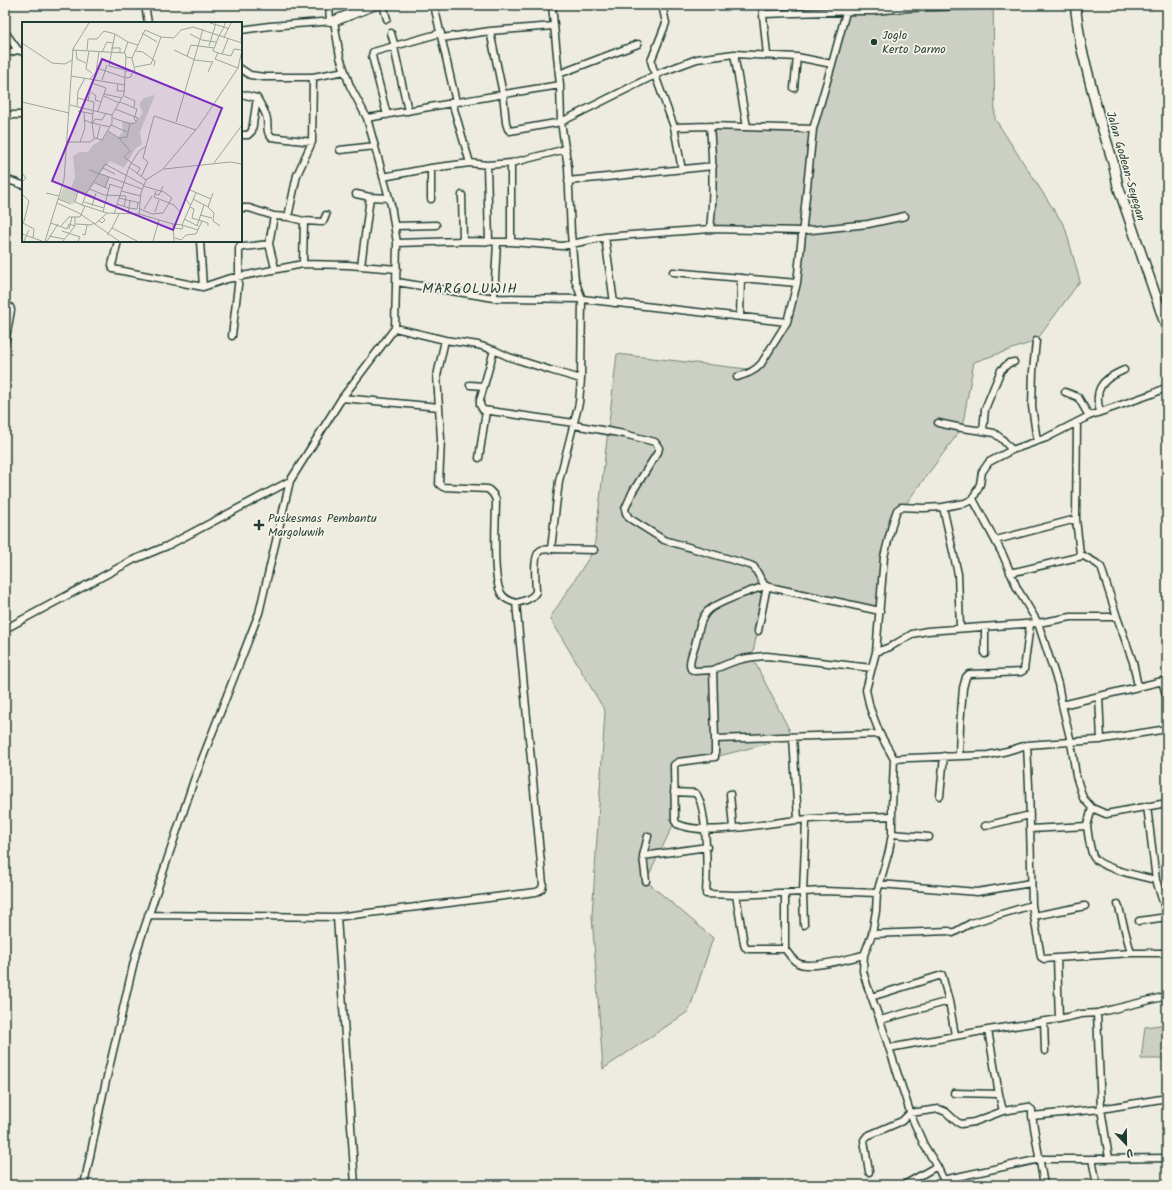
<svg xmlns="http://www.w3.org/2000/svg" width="1172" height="1190" viewBox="0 0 1172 1190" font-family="Kalam,sans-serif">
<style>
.green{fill:#cccfc4;stroke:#76867c}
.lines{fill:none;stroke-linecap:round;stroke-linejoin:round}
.street-casing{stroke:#1f3d34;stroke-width:9}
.secondary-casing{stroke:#1f3d34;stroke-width:12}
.street{stroke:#f7f3e8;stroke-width:6}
.secondary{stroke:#f7f3e8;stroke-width:9}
.poi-dot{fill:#1f3d34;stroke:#f7f3e8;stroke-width:1.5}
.labels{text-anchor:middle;stroke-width:3.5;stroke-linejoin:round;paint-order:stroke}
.poi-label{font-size:12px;fill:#1f3d34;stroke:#f7f3e8;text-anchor:start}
.street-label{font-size:12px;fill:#1f3d34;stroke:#f7f3e8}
.quarter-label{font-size:14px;letter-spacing:1px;fill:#1f3d34;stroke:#f7f3e8}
.inset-road{fill:none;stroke:#9ba69c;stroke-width:1}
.view{fill:#7b2cbf;fill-opacity:0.15;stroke:#7b2cbf;stroke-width:2}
.inset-edge{fill:none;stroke:#1f3d34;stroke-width:2}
</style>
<rect width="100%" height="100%" fill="#eeece1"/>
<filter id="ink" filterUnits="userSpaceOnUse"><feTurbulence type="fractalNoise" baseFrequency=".025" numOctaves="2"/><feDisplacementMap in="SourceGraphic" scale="8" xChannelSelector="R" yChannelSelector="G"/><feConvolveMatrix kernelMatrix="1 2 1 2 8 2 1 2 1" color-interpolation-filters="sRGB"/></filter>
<g filter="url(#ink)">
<!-- green -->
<path class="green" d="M993,5L995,119L1065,227L1080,281L1036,341L974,362L962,428L893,521L880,611L767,586L752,657L793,737L715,757L678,762L675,821L646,881L713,938L689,1011L603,1069L592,916L605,711L550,618L594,550L617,354L756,370L787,321L797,283L803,231L708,230L710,126L813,129L846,12Z
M1167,1024V1059H1141L1145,1027Z"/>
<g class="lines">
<defs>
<path id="street" d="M145,5L148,23
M329,5L330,22
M383,5L387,19
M434,5L456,102
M662,5L666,23L651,61L655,75L674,127L682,170
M762,5L767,55
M763,14L857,11H874L907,8L997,5
M490,31L503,94L506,123L508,129L510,131L561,122L647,79L662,72L697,59L734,54L797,57L832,64
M5,32L18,50L23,52
M391,33L395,47
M442,38L490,31L554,26
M394,47L408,111
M5,54L18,50
M734,54L747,127
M241,69L250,75L264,77H313L345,71
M559,74L638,44
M794,88L797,57
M241,94L257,98C260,104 266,112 267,119C268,125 266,133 271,137L312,142
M452,102L470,163
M5,115H23
M387,115L372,56L373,52L441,33
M367,118C431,107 495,95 560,85
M674,127L710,126L813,129
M241,135H248L252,131L257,98
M340,150L375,146
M487,165L489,242
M383,177L431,168L470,163L487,165L511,163L566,149
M5,179L23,185
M568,181L713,166
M356,194L370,197L389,198
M462,195L463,241
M431,199V168
M241,208H249L274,216L269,244L275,268
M274,216L288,217L304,221L322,222L324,220L326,215
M288,217L297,175L312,142L313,77
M395,226L436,225
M710,229L802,231L868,224L905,216
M605,237L614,303
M118,241L112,265L113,269L203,287L227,279L303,264L348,265L397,269
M200,241L203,287
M511,242V163
M397,243L463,241L511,242L562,246L605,237L710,229C714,195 713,161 710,126
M303,264L304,221
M361,266L370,197
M673,272L797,283
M397,282L494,298L582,299L787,322L797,283L813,129L832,64L846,12L845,5
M494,298L497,242
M5,303L10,307L11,310L5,344
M740,317L741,278
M395,328L445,340L478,345L494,350L509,357L550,370L581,379L582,299L575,280L571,233L568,167L561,122L560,85L552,5
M232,336L239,277V248L240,246L244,247L269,244
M1036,341L1033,371L1032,406L1037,441
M494,350L480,400V405L483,410L574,423
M737,377C746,374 754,372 761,364L787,322
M470,385L484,386
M1065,392L1078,397L1089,416
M342,398L439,407
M1100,412C1099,407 1097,401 1098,396C1099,381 1113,375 1124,370
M1077,422L1076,519L1080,554L1096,563L1101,567L1117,617L1133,662L1138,687
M938,423L962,428L983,431L994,433L1002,439L1012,450
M574,425L624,434L655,442L659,448L658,452L633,491L625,509L626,513L629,518L664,540L750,565L754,567L765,586C753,590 712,604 706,613C699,621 698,635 695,645C693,652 688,662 691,669L695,671L713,670L715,739
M983,431L985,409L1001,370L1009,363L1014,362
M479,458L486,411
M973,499L1003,555L1017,588L1038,623L1071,617H1117
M943,507L958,574L960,628
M996,540L1076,519
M551,549L594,550
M1010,573L1082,556
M765,586L880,611
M516,603C524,601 532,599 536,592C536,583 532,554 541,550C544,549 548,550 551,549L559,481L579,403L581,379
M5,629L133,560L167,546L290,481
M758,631L767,586
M876,652L890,647L912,634L927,631L1038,623L1058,684L1062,705L1071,742L1076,776L1083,798L1092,808L1106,814L1167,803
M985,654V627
M713,670C733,661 744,657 767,656L872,668
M1162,681L1167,698
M1099,696L1101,740
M1062,705L1167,680
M880,734L715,739V757L678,762L674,765L675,821L677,824C707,837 765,823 798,820C829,817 861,817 892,816
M793,737L798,820
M1027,745L1029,786L1032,905L1041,957L1044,959L1057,958L1131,953H1167
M959,756L960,725L963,688L966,677L969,674L1000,673L1021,672L1024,670L1030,624
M894,759L880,734L870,708L866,690L876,652L884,557L893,521L897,510L901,507L923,508L943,507L965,503L973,499L980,484L982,472L989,462L1012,450L1046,438L1089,416L1152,394L1167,387
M674,792L695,793C708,802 707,877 706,894L736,895L824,891L877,893
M730,794L733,828
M940,796L944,756
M1147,806L1156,880L1167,915
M985,826L1030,815
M1087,826L1092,808
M1030,829L1087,826C1088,834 1090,849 1093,856C1098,868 1143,877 1156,880
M892,834L929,837
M643,856L707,847
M646,881L643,856L648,836
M880,884L977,892L1031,883
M785,893V949
M736,895L744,944L745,947L748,949H785C789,954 792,960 798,963C810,970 850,958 864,955
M1118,904L1131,953
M148,915L337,917L536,892C540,891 543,889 543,884L516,603C510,601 504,599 501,593C492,578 496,520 496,500L493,494L488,489L443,487L439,484L441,439L437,376L445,340
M1034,916L1085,906
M337,917L355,1185
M1139,921L1167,917
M804,925L803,892L806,820
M872,934L949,931L953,933L971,923L1032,905
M1057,958L1059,1019
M871,997L942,975L949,1001L955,1035
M1097,1013L1101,1109L1109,1158
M880,1020L949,1001
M1044,1021L1045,1051
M988,1030L999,1094L1003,1111
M889,1048L988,1030L1059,1019L1081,1014L1097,1013L1167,996
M954,1093L999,1094
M1032,1116L1044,1185
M1092,1159L1167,1158
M869,1172L864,1140L867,1136L902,1121L910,1113L939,1109L946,1112L957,1122L961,1124L974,1122L1003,1111L1028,1107L1032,1110V1116L1101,1109L1167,1098
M943,1180L1040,1159H1092L1097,1185
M84,1185L103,1094L136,953L194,780L259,613L290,481L342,398L395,328L397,243L391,205L367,118L350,86L340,57L334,21L270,26L241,30
M904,1185L937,1166
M946,1185L937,1166L924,1145L912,1118L880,1020L867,985L863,971L864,955L872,934L876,911L877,893L889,851L892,834V807L894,759L909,758L988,755L1007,751L1027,745L1098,740L1167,729"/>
<path id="secondary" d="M1075,5L1081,46L1099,117L1113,162L1118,186L1167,329
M334,21L374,5"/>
</defs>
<!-- street casing -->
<use href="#street" class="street-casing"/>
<!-- secondary casing -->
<use href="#secondary" class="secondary-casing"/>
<!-- street -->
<use href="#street" class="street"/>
<!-- secondary -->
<use href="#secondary" class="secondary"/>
</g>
</g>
<!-- markers -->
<g class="poi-dot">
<circle cx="874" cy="42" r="4"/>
<path d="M257 519h4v4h4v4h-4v4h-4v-4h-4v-4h4z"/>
</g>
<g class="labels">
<!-- poi labels -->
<g class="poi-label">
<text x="882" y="39">Joglo<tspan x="882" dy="14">Kerto Darmo</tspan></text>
<text x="268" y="522">Puskesmas Pembantu<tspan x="268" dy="14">Margoluwih</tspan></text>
</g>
<!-- street labels -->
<g class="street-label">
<text transform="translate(1126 166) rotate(74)" y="4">Jalan Godean-Seyegan</text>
</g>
<!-- quarter labels -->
<g class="quarter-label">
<text x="470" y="293">MARGOLUWIH</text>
</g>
</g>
<!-- overview -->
<g transform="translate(22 22)">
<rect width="220" height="220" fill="#eeece1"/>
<path d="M133,73L118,110L120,122L113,127L102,146L88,139L78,151L88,155L83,166L73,161L64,172L56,169L52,182L37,177L42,164L49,166L53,155L51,134L58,130H66L70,124L81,117L86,109L96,116L101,109L100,99L113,101L121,91L117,82L122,76Z" fill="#cccfc4"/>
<path class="inset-road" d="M188,1L202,5L203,1M120,11L135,20M93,12L87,44L103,48M168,12L180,18L194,20M202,15L209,1M219,19L220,6M0,21L30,41L43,42L50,38M187,24L194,1M89,26H98V31M50,28L103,31L104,35M54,28L55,37L64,41M65,28L66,17H75L82,9L93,12L106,20M152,28L173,38L190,40M67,29L64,47L70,51M114,29L121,30L133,39L132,44M80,30L85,20L91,21M102,31L106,20L116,23M196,31L191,29L197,14L202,5L207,7M200,32L206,17M165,34L169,23L192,26M113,45L129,42L139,15M75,46L104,56L109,55L110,51M216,46L193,37L196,31L209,34L212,27L220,28M103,49H113L110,36M186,50L191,39M49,54L103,63M68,57L74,50L77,30M80,58L85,43M70,61L84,66L76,89M96,62L95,69H103M69,70L74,74L73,78L79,80M82,72L100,76M82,74L97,81M102,74L113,79L112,85M56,76L72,80L70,101L88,105M66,78L70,61M0,80L47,91M98,80L115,87L112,97L114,99M48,83L90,93L102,72L104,35L110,36L123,8L139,15L152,16L159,8L171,5L220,21M55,84L56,69L63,56M56,89L71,92M91,96L108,102L113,101L116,96L93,87M62,98L70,101L72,116M154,100L181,7M71,101L73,97L80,98L84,91M108,102L105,115L97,116L108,129L102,135L110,141M89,103L105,110M86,109L97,116M75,117L78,104M45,120H68L73,116L80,118L90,101V93M58,120L63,106L62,90M109,141L118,146L115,152M192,141L220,103M107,145L117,129L123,125M81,146L93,152M142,147L208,140L220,142M67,148L87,155M0,151L4,156L0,160M119,155L126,140L121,136L132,94L174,108M73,161L87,167M87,162L100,166M40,163L73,175M83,166L87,155L120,167M68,167L82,173L104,174L102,185M168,168L189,177M56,169L53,180L60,183M99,169L119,174M134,169L132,175L152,183L158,190M24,171L37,174M191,171L186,185L192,191L191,199L198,204M0,172L7,179L2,199M133,172L137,173L141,164M97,176L118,181M36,177L49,182M171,177L186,185M62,180L82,186M35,181L57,191L97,219M95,182L107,186M168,183L163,176L169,164M70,184L74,171M168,185L172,187L170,196L186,201V204M107,186L115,187L116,180M118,187L130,192L141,191L150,176L142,170L121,164M122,187L130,174M81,190L88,162M133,190L137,178M85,191L60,183L64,172L83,142L122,163M92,192L107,145L124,158M106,192L108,179M117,192L119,171L124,158L141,147L177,104L216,46L220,28M178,193L190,196M162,197L176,204M76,198L80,201L83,198L80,195M2,199L1,201L12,207L11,216M29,201L45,207L47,202L53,204M54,202L69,203L72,201M73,202L85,191L117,192L151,202L152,219M151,202L160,203L174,171M160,203L176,208M39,204L47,195H53M175,204L182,183M90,206L97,192M152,206L160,207L161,203M47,207L50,195M40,209L58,215L56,219M0,212L20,219M60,212L63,213L65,203M85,213L90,206L115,219M27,214L42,217M153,216L159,218L164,213L174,212L180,199M2,219L7,208M23,219L42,158L51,27L67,1M25,219L36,202M41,219L53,204V195H58L63,184M131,219L137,198"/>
<path class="view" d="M80,37L200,86L151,208L30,159Z"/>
<rect width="220" height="220" class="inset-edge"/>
</g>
<!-- margin -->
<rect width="1172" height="1190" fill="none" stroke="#f7f3e8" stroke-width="20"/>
<rect x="10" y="10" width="1152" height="1170" fill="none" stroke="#1f3d34" stroke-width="1.5" filter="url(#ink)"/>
<!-- north arrow -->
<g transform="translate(1126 1144) rotate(158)" stroke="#f7f3e8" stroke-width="3" paint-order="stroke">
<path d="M0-3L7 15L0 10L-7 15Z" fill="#1f3d34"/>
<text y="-6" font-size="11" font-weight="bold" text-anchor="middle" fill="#1f3d34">U</text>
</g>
</svg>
